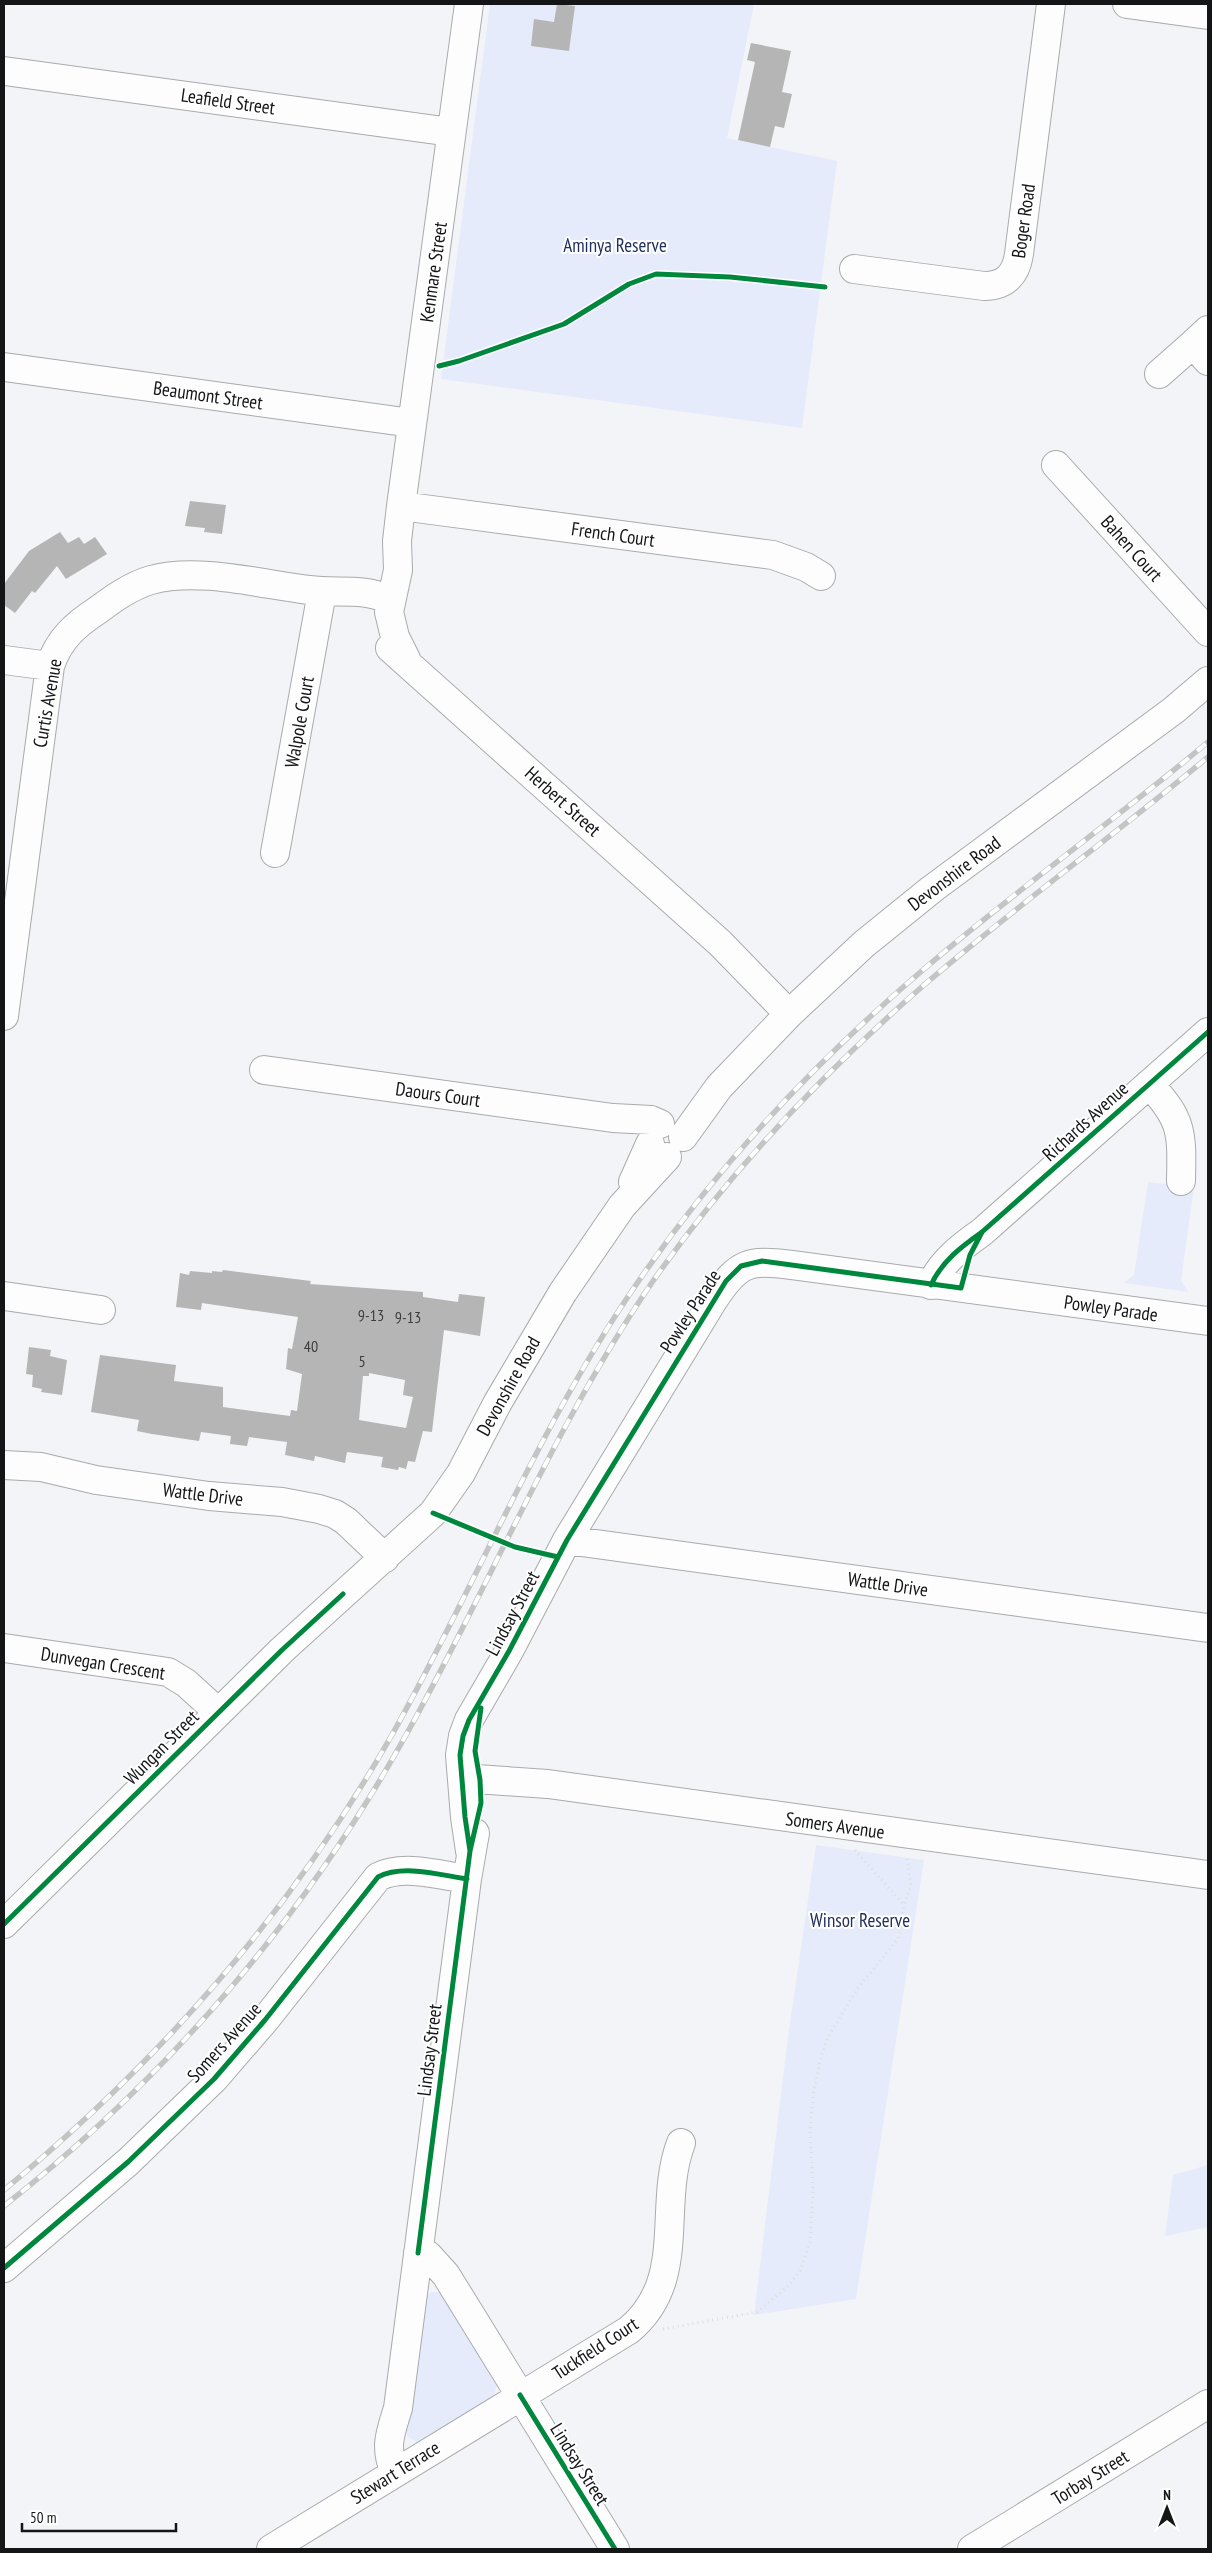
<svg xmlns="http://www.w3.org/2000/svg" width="1212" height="2553" viewBox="0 0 1212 2553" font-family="'PT Sans Narrow',sans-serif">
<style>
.green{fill:#e5ebfa}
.building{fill:#b5b5b6;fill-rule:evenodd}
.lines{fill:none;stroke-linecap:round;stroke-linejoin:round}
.minor-casing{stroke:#a9aaac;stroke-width:30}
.path{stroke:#ddddde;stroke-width:3;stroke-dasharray:1 4;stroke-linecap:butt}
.minor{stroke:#fdfdfe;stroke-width:28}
.rail-casing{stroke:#c4c4c5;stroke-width:5.5}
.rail{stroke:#fff;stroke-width:4;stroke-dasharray:11;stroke-linecap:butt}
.cycleway-casing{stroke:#fff;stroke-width:8}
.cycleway{stroke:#00873e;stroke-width:5}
.labels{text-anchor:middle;stroke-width:4;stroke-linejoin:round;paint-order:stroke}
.number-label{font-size:16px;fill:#3c3d3f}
.street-label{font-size:19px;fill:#141517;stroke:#fff}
.park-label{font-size:19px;fill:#212f5c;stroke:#fff}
</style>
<rect width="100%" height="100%" fill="#f3f4f7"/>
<!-- green -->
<path class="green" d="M490,4H754L727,138L837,161L802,428L441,379Z
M1148,1182L1194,1187L1181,1281L1189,1292L1124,1283L1134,1275Z
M816,1845L924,1860L856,2299L754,2315L788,2037Z
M1208,2165V2227L1165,2236L1173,2175Z
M432,2292H440L446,2296L497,2383L494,2397L419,2443L407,2436L406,2429L426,2296Z"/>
<!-- building -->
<path class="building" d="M557,4L575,6L569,51L531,46L534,19L554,22Z
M751,43L791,51L782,92L792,94L784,128L775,126L770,147L738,140L755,62L747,60Z
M190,501L226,505L222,534L204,532L205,528L185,526Z
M60,532L68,543L79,537L84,544L95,537L107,554L66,579L57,566L35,593L32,591L15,613L4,605V584L29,551Z
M223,1270L311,1281L310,1284L423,1292V1297L458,1302L459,1294L485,1297L480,1336L444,1330L432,1432L423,1431L415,1462L408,1461L406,1469L399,1467L398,1470L381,1467L383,1457L347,1452L345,1463L315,1456L314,1461L285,1455L287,1442L249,1437L247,1446L230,1444L231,1436L201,1432L199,1441L152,1434L137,1431L139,1420L91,1412L100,1355L176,1365L174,1381L223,1387V1407L290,1416L291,1410L297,1411L302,1374L286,1369L288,1348L292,1349L298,1317L202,1303L201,1310L176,1307L180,1273L189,1275L190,1271L212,1273V1271L222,1272ZM369,1373L405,1380L403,1395L413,1397L406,1428L359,1420L363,1376H369Z
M29,1347L51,1350L50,1356L67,1360L62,1395L41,1392L42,1389L32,1387L33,1375L26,1374Z"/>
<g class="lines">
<defs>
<path id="minor" d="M1127,4L1208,15
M4,71L451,132
M854,269L984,286C1005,286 1016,275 1019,254L1051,4
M1208,330L1193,344L1208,361
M4,367L412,423
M1159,374L1193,344
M1056,465L1208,632
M401,506L773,555L806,567L821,576
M390,648L720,943L789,1014
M406,659L395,637L389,612L398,570L397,541L401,506L469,4
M4,660L50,666
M275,853L322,592
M4,1016L50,666C59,639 75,625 98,610C114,598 131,586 151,580C198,567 260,584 309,590C337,594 363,587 390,600
M264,1070L613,1118L651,1120L660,1124
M1149,1084C1183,1120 1182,1133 1181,1181
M683,1137L719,1087L789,1014L864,944L932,889L1174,710L1208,681
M633,1182L650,1144
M931,1285C942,1261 961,1247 982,1232L1208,1032
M4,1296L101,1310
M4,1465L41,1467L96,1480L209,1496L282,1502L319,1509L335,1514L346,1521L385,1558
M567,1540L1208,1628
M4,1648L168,1672L186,1683L218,1712
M462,1778L548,1784L1208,1875
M470,1851L465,1817L460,1755L463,1736L469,1720L509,1651L567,1540L714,1299C739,1261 749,1260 792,1265L1208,1321
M4,1924L282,1650L433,1513L461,1473L498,1402L563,1292L622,1206L667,1157
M418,2253L428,2255L446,2275L615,2549
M4,2268L128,2162L214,2079L265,2020L378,1877C403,1864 440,1875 467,1879
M395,2473C384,2447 390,2434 398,2408L467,1879L475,1833
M271,2549L629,2330C689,2280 657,2206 681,2143
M972,2549L1208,2404"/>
</defs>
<!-- minor casing -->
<use href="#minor" class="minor-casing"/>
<!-- path -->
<path class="path" d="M855,1850L904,1905
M663,2329L757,2312L788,2286L800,2271L810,2242L813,2188L810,2129L814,2090L821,2057L828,2037L858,1988L898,1939L904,1905L911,1885L907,1857"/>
<!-- minor -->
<use href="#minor" class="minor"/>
<defs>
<path id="rail" d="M4,2190C160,2061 293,1910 393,1733C477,1583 541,1421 640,1279C720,1163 816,1061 924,969C1016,890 1115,820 1208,742
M4,2206C167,2078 305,1917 406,1735C490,1585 555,1424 653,1281C730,1171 823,1073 924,985C1016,906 1115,835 1208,757"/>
</defs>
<!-- rail casing -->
<use href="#rail" class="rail-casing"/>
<!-- rail -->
<use href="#rail" class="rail"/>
<defs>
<path id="cycleway" d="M439,366L459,361L564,324L629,284L656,274L730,277L825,287
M931,1285C942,1261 961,1247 982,1232L1208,1032
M433,1513L515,1547L558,1557
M470,1851L465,1817L460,1755L463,1736L469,1720L509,1651L567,1540L726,1281L741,1266L762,1261L961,1288L970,1255L982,1232
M4,1924L282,1650L343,1594
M418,2253L470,1851L481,1803L480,1780L475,1751L481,1708
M4,2268L128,2162L214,2079L265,2020L378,1877C403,1864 440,1875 467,1879
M520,2395L615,2549"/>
</defs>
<!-- cycleway casing -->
<use href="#cycleway" class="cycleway-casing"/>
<!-- cycleway -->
<use href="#cycleway" class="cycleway"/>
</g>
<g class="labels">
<!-- number labels -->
<g class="number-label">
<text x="371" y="1321">9-13</text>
<text x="408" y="1323">9-13</text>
<text x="311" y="1352">40</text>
<text x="362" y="1367">5</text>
</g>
<!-- street labels -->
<g class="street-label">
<text transform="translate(228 101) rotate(8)" y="7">Leafield Street</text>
<text transform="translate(1023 221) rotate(-82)" y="7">Boger Road</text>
<text transform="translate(433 272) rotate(-82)" y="7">Kenmare Street</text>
<text transform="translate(208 395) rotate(8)" y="7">Beaumont Street</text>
<text transform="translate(613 534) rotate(8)" y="7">French Court</text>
<text transform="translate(1132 548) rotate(48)" y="7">Bahen Court</text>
<text transform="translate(47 703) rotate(-80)" y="7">Curtis Avenue</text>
<text transform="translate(299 722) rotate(-80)" y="7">Walpole Court</text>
<text transform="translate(563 801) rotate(42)" y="7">Herbert Street</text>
<text transform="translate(954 873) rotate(-37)" y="7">Devonshire Road</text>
<text transform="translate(438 1094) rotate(8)" y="7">Daours Court</text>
<text transform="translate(1085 1121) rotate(-42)" y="7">Richards Avenue</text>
<text transform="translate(1111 1308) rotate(8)" y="7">Powley Parade</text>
<text transform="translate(690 1311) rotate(-57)" y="7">Powley Parade</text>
<text transform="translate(508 1386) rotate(-61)" y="7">Devonshire Road</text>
<text transform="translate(203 1494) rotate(7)" y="7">Wattle Drive</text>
<text transform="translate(888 1584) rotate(8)" y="7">Wattle Drive</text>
<text transform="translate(512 1613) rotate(-62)" y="7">Lindsay Street</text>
<text transform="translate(103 1663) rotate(9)" y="7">Dunvegan Crescent</text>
<text transform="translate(161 1747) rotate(-45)" y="7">Wungan Street</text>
<text transform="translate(835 1825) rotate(8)" y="7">Somers Avenue</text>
<text transform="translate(224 2042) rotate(-48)" y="7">Somers Avenue</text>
<text transform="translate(429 2050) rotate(-83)" y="7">Lindsay Street</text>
<text transform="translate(595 2348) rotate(-33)" y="7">Tuckfield Court</text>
<text transform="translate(580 2464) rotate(58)" y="7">Lindsay Street</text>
<text transform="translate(395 2472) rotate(-32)" y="7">Stewart Terrace</text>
<text transform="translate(1090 2477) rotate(-32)" y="7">Torbay Street</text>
</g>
<!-- park labels -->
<g class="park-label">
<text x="615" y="252">Aminya Reserve</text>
<text x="860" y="1927">Winsor Reserve</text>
</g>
</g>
<!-- border -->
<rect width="1212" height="2553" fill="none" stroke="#141517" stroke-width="10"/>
<!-- north arrow -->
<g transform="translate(1167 2508)" stroke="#ffffff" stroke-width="4" paint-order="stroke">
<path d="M0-4L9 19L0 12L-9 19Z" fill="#141517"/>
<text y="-8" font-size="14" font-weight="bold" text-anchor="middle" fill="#141517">N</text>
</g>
<!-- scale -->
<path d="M22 2523v8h154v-8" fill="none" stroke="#141517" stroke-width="2.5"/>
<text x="30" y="2523" font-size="15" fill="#141517" stroke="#ffffff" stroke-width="4" paint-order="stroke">50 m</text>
</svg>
